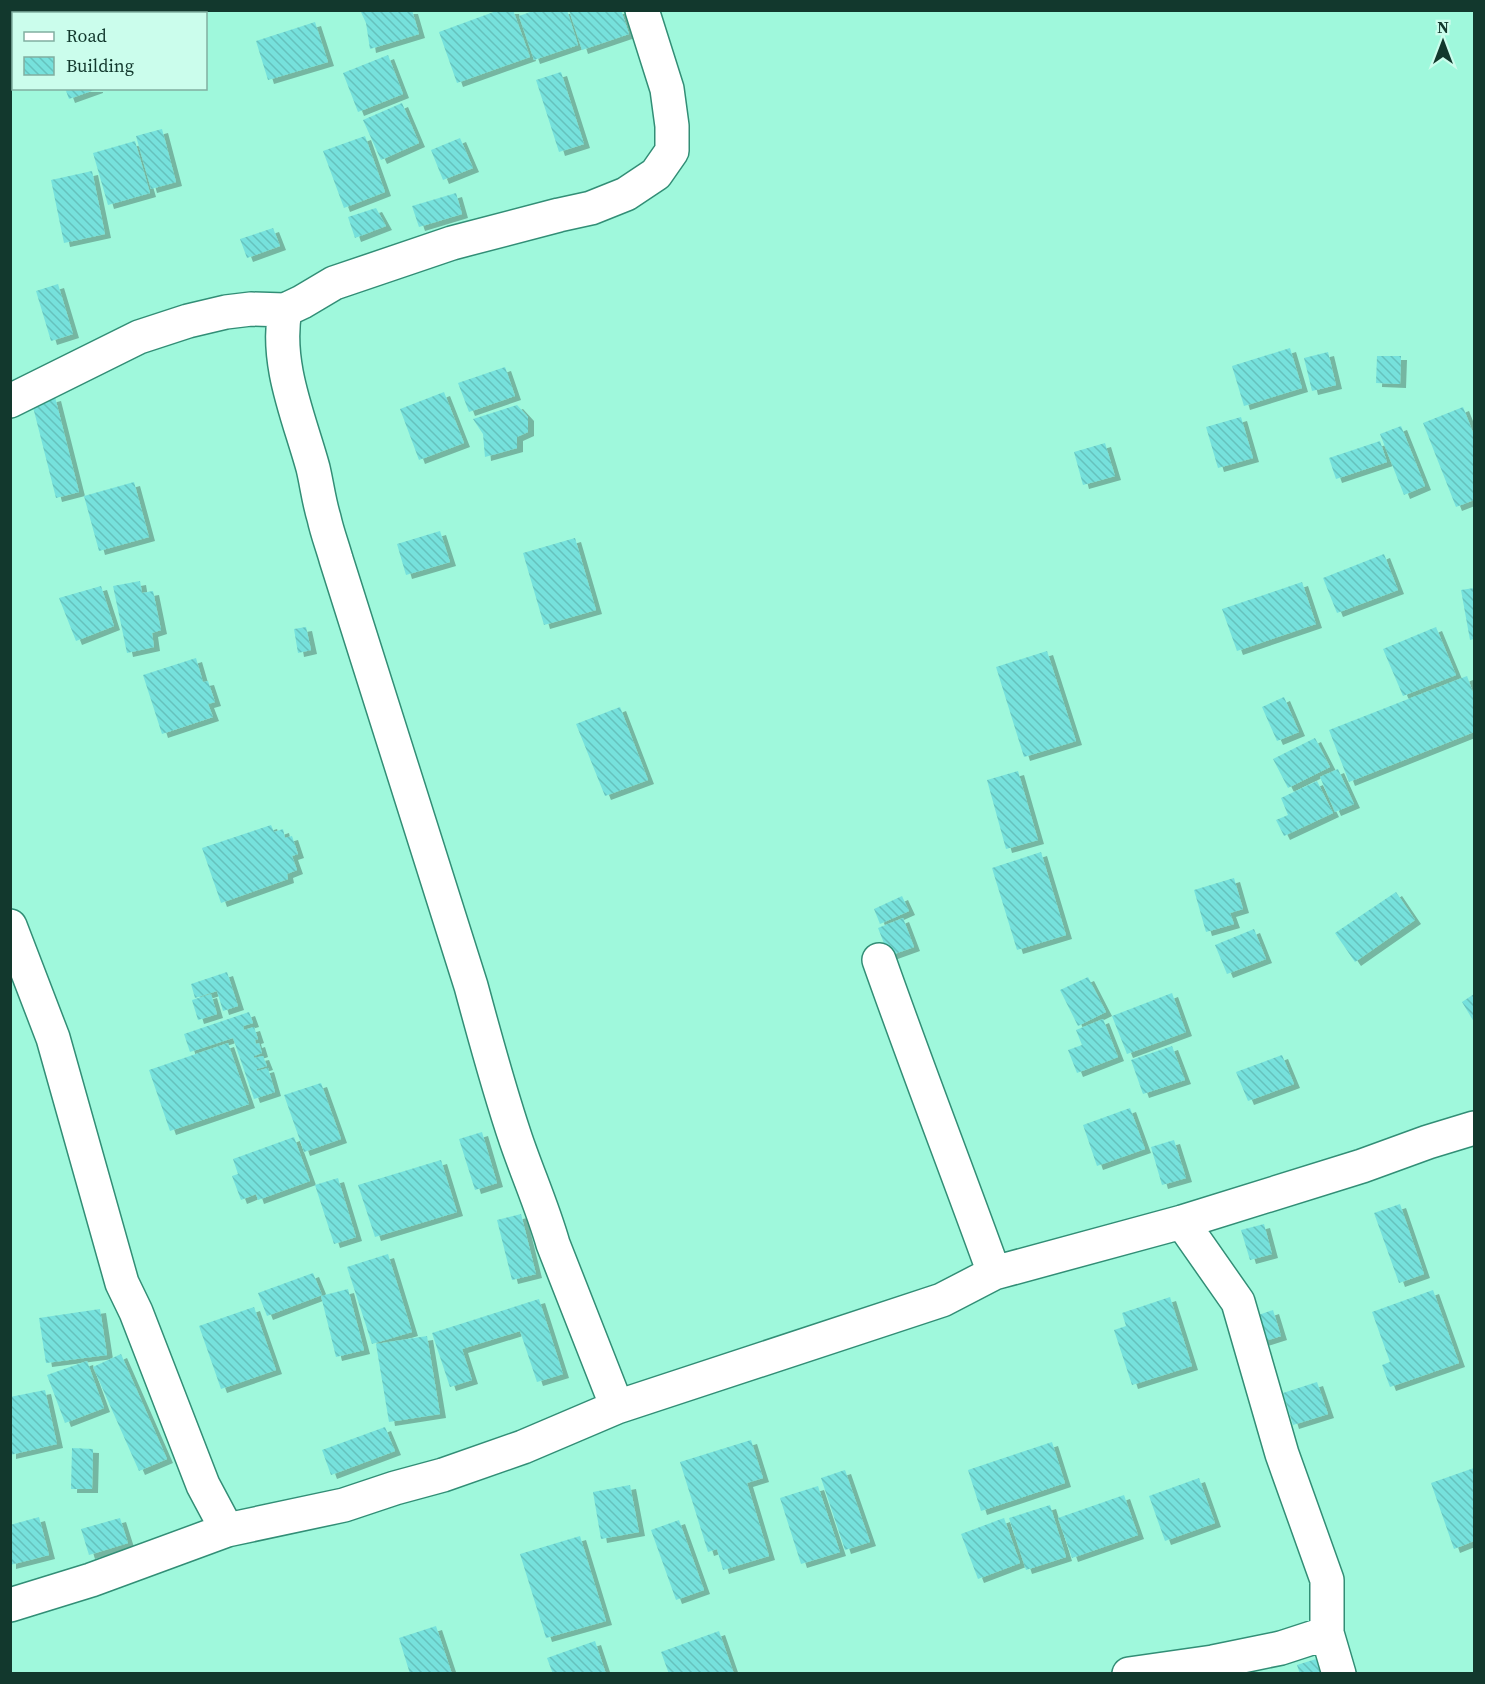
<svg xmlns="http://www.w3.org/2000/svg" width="1485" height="1684" viewBox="0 0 1485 1684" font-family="'Source Serif 4',serif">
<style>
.building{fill:url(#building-back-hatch);filter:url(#shadow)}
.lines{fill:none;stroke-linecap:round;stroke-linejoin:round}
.minor-casing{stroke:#328e76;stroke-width:36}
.minor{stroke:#fff;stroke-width:33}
</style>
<defs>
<pattern id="building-back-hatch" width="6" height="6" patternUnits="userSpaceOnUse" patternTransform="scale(1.5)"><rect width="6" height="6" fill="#76e1dc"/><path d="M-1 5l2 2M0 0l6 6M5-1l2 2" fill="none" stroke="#65c2bd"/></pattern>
<filter id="shadow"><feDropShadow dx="6" dy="4" stdDeviation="0" flood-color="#0004"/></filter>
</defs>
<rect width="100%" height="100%" fill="#9ff8dc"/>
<!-- building -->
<path class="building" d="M36,10H79L80,14H38Z
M360,10H412L419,34L370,49L366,23Z
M499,10H513L530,57L457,83L439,32Z
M536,10H567L578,45L534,60L519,16Z
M569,10H621L629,34L582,50Z
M315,22L328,62L268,80L256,41Z
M388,55L403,94L358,112L343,73Z
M561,72L584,144L559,152L536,80Z
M65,88H97V89L69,99Z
M402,103L419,143L381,160L363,120Z
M162,129L176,182L151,189L136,136Z
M365,136L385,192L344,208L323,151Z
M460,138L473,168L443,180L431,150Z
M135,141L150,193L108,205L93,153Z
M92,171L105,234L64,243L51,180Z
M456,193L462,214L419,227L412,206Z
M376,208L386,226L355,238L348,217Z
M273,228L280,246L247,258L240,239Z
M58,284L73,334L51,341L36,291Z
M1290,348L1302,388L1244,406L1232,366Z
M1328,352L1336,385L1312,391L1304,358Z
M1377,356H1401L1400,384L1376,383Z
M505,367L515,396L469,412L458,383Z
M444,392L464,443L419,460L400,409Z
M55,397L79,492L56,498L32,403Z
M517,405L528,417V432L517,437V448L485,457L483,434L473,419Z
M1463,407L1474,435V500L1456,507L1423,423Z
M1241,417L1253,458L1218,468L1206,427Z
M1401,426L1425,486L1404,495L1380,434Z
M1380,441L1387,462L1336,479L1329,458Z
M1105,443L1115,476L1083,485L1074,452Z
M134,482L149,537L99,551L84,496Z
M440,531L450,562L406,575L397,544Z
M575,538L596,610L544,625L523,553Z
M1384,554L1398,590L1337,613L1323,578Z
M140,581L142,593L153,591L161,630L152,633L154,647L127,653L113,586Z
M1302,582L1316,624L1237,651L1222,609Z
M101,586L114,626L76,641L59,598Z
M1474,588V639L1470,640L1461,590Z
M306,627L311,650L298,653L294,629Z
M1436,627L1456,675L1403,696L1383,649Z
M1047,651L1076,741L1024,757L996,667Z
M196,658L203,682L208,681L215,702L208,704L213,717L162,734L143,675Z
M1467,676L1474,695V732L1349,782L1329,730Z
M1284,697L1299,732L1277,741L1262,707Z
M620,707L648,780L605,796L576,724Z
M1315,738L1330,767L1288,788L1273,759Z
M1338,769L1354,804L1335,812L1320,777Z
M1018,771L1038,840L1006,849L987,780Z
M1317,781L1333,813L1284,836L1276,820L1288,815L1281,798Z
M271,825L274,832L283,829L285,838L292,836L298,854L292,856L297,870L287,874L288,879L221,903L202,848Z
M1041,852L1066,935L1017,950L992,868Z
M1234,878L1243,909L1230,913L1234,924L1206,932L1194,890Z
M1396,892L1415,920L1355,962L1335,933Z
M902,896L909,911L880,924L874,909Z
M903,918L914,947L889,956L878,928Z
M1254,929L1266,959L1227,974L1215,945Z
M227,972L238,1006L223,1011L217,991L195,998L191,984Z
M1088,977L1106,1012L1078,1026L1060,990Z
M1172,993L1186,1032L1127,1054L1112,1016Z
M211,994L217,1014L198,1020L192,1000Z
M1474,994V1022L1462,1002Z
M249,1012L253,1023L243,1026L244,1030L254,1027L258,1039L255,1040L256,1044L259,1043L262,1053L254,1056V1058L263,1056L267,1066L257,1069V1071L268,1068L275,1092L254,1099L233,1038L190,1052L184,1034Z
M1103,1019L1118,1057L1077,1073L1068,1050L1082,1045L1076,1030Z
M228,1043L249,1104L170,1131L149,1070Z
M1172,1046L1185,1080L1143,1094L1131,1060Z
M1282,1055L1294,1084L1248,1101L1236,1072Z
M321,1083L341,1139L304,1152L284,1095Z
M1130,1108L1145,1149L1097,1166L1083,1125Z
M482,1132L497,1183L475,1190L459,1139Z
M294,1137L310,1181L258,1200L256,1194L241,1200L232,1176L238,1174L233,1159Z
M1174,1140L1186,1178L1162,1185L1151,1147Z
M441,1160L457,1212L375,1237L358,1185Z
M338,1178L356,1237L334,1244L315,1185Z
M1400,1204L1424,1274L1399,1283L1374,1213Z
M521,1214L536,1274L512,1280L497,1220Z
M1264,1224L1272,1254L1250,1260L1241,1230Z
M388,1254L412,1332L372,1344L347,1267Z
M313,1273L322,1295L267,1316L258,1293Z
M348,1289L364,1350L336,1357L321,1296Z
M1433,1290L1459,1363L1390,1387L1382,1365L1390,1362L1372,1312Z
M1170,1297L1192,1366L1132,1385L1114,1330L1126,1326L1122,1313Z
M539,1299L563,1374L537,1382L520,1331L462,1349L472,1380L450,1387L432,1333Z
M254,1307L276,1370L221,1389L199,1326Z
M100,1309L107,1355L46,1363L39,1318Z
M1273,1310L1281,1336L1259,1343L1250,1318Z
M427,1336L440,1414L389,1422L376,1344Z
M121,1354L167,1459L139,1471L93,1367Z
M87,1361L104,1408L65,1423L47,1375Z
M1317,1382L1328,1414L1293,1425L1283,1393Z
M45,1390L57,1444L10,1455V1397Z
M385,1427L395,1451L331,1475L322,1450Z
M751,1440L763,1478L747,1483L769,1556L723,1570L717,1549L708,1552L680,1462Z
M1052,1442L1065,1483L981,1511L968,1470Z
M72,1448L93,1449L92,1489H71Z
M1474,1468V1541L1454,1549L1431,1483Z
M845,1470L870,1542L845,1550L821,1478Z
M1199,1478L1215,1523L1165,1541L1149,1496Z
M630,1485L639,1532L601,1539L593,1492Z
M818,1486L840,1552L801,1564L780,1498Z
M1124,1495L1138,1535L1072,1558L1058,1518Z
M1050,1505L1066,1557L1026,1570L1009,1518Z
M39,1517L49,1555L10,1565V1525Z
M120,1518L128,1543L89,1555L81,1529Z
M1004,1518L1020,1563L978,1579L961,1534Z
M679,1520L704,1590L676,1600L651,1530Z
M580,1536L606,1621L546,1638L520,1554Z
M436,1626L452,1674H410L399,1638Z
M719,1631L734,1674H669L661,1652Z
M595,1641L606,1674H553L547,1658Z
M1316,1659L1321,1674H1300L1297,1665Z"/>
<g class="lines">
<defs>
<path id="minor" d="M285,310C275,364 299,417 313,468C317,485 319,502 324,518C327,532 332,545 336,559L471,986C485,1038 499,1090 516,1140C528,1175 543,1209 553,1244L617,1407
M10,401L139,337L188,321L226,312L251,309L285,310L302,302L334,283L452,243L559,215L591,208L626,194L656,174L672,151V126L667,89L642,10
M10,926L53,1038L122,1283L136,1312L203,1485L227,1530L344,1505L395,1488L443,1475L523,1447L617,1407L942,1300L994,1273L1182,1222L1362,1166L1428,1142L1474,1128
M879,960C916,1065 956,1168 994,1273
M1182,1222L1238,1302L1282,1454L1327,1580V1633L1339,1674
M10,1605L91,1580L227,1530
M1129,1674L1213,1662L1281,1648L1327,1633"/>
</defs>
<!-- minor casing -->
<use href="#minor" class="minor-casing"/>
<!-- minor -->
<use href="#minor" class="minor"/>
</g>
<!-- border -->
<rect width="1485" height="1684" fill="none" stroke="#12382d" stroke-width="24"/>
<!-- legend -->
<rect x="12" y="12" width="195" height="78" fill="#cbfdec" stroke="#81aea0" stroke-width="1.5"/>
<rect x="24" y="32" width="30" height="9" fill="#ffffff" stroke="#81aea0" stroke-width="1.5"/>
<text x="66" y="42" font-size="18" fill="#12382d">Road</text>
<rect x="24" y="57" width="30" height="18" fill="url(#building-back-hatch)" stroke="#81aea0" stroke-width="1.5"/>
<text x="66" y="72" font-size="18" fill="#12382d">Building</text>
<!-- north arrow -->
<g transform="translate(1443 42)" stroke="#cbfdec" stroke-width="4.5" paint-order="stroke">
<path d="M0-4.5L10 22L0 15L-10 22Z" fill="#12382d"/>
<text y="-9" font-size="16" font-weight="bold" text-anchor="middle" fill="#12382d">N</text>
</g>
</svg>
